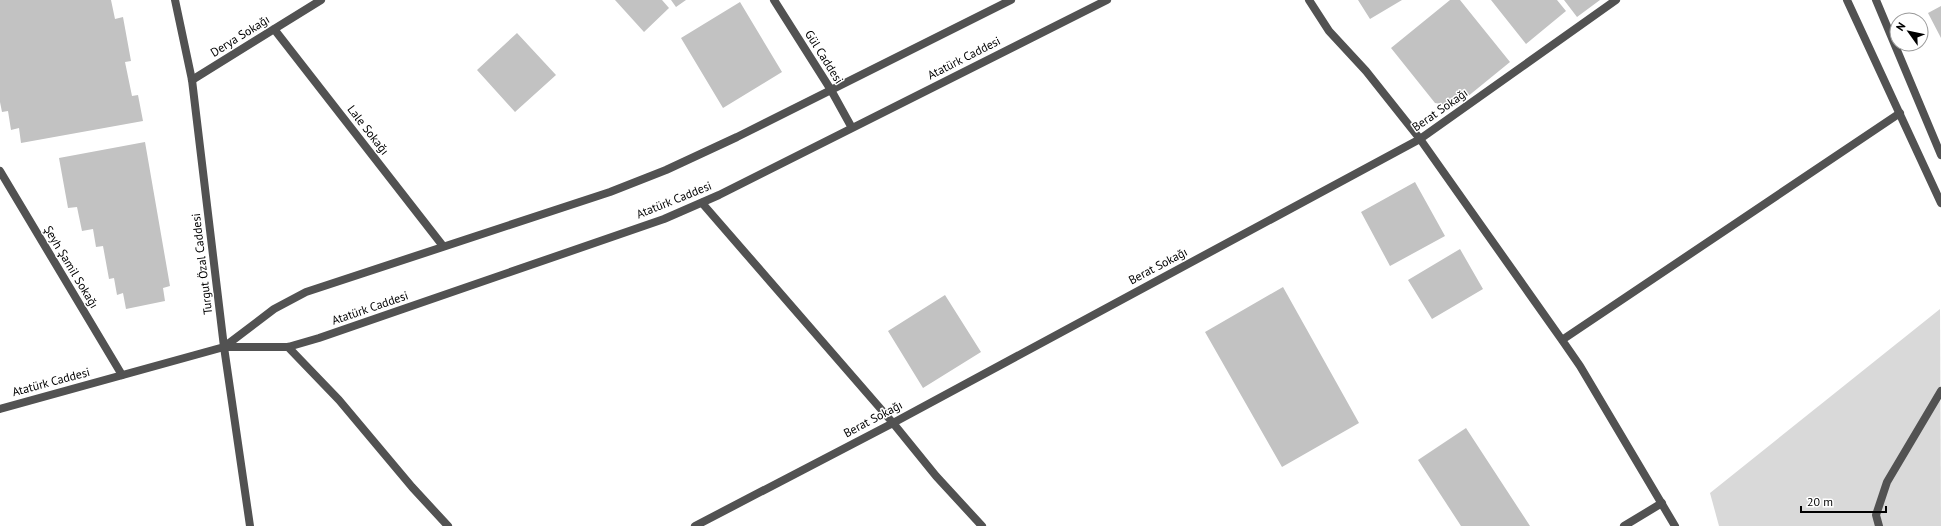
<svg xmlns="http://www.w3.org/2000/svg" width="1941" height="526" viewBox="0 0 1941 526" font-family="'PT Sans',sans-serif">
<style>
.green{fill:#d9d9d9}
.building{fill:#c2c2c2}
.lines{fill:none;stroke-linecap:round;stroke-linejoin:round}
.pedestrian{stroke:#525252;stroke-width:8}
.minor{stroke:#525252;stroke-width:8}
.tertiary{stroke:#525252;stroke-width:8}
.labels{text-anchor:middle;stroke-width:3;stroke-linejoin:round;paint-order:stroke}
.street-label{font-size:12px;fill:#000;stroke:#fff}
</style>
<rect width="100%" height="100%" fill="#fff"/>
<!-- green -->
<path class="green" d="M1940,309L1941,526H1719L1710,493Z"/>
<!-- building -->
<path class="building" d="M0,0H111L115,19L123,17L131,61L125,62L132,96L138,95L143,121L21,143L19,128L11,130L8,111L2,112L0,102Z
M615,0H662L669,8L644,32Z
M671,0H686L676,7Z
M1358,0H1402L1370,19Z
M1450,0H1460L1510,62L1456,106L1435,103L1391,48Z
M1491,0H1557L1566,11L1526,44Z
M1564,0H1600L1577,17Z
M740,2L782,72L723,108L681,38Z
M1941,6V38L1928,13Z
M517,33L556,75L515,112L477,70Z
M145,142L170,286L163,288L165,301L126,309L123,293L117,295L114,278L109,279L103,246L96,247L93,229L82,231L77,207L68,208L59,158Z
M1415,182L1445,236L1390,266L1361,212Z
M1460,249L1483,289L1432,319L1408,280Z
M1283,287L1359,423L1282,467L1205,332Z
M945,295L981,352L923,388L888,331Z
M1466,428L1530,526H1461L1418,460Z"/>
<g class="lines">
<!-- pedestrian -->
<path class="pedestrian" d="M1876,0L1941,155
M1879,526L1876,515L1887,482L1941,391"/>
<!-- minor -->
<path class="minor" d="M1309,0L1329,31L1366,71L1420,139L1562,340L1580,366L1675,526
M274,29L443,246
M192,80L321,0
M0,171L122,375
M702,203L893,423L936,476L982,526
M1562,340L1900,113
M288,347L339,400L412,487L448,526
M695,526L893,423L1420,139L1616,0"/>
<!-- tertiary -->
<path class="tertiary" d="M175,0L192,80L224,347L250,526
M774,0L831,90L852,128
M1847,0L1941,203
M224,347L274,309L306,292L610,192L666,170L737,137L1011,0
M0,409L224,347H288L319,338L664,219L719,195L1107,0
M1624,526L1662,503"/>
</g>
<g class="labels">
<!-- street labels -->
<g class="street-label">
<text transform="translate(240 36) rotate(-32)" y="4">Derya Sokağı</text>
<text transform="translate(824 57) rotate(58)" y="4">Gül Caddesi</text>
<text transform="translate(964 58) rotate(-27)" y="4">Atatürk Caddesi</text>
<text transform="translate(1440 110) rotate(-35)" y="4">Berat Sokağı</text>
<text transform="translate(368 130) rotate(52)" y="4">Lale Sokağı</text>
<text transform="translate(674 200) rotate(-22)" y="4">Atatürk Caddesi</text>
<text transform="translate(202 264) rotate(-97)" y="4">Turgut Özal Caddesi</text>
<text transform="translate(1158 266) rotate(-28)" y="4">Berat Sokağı</text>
<text transform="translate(71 267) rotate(59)" y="4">Şeyh Şamil Sokağı</text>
<text transform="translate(370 308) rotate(-19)" y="4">Atatürk Caddesi</text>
<text transform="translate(51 382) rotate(-15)" y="4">Atatürk Caddesi</text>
<text transform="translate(873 419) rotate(-28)" y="4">Berat Sokağı</text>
</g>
</g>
<!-- north arrow -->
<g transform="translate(1909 32) rotate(303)"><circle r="19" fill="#ffffff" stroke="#999999"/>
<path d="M0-3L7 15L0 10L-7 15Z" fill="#000000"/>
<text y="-6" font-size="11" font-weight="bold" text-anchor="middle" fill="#000000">N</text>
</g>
<!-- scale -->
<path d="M1801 506v6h85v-6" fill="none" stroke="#000000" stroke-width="2"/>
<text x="1807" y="506" font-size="12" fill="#000000" stroke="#ffffff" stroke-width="3" paint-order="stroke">20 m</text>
</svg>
